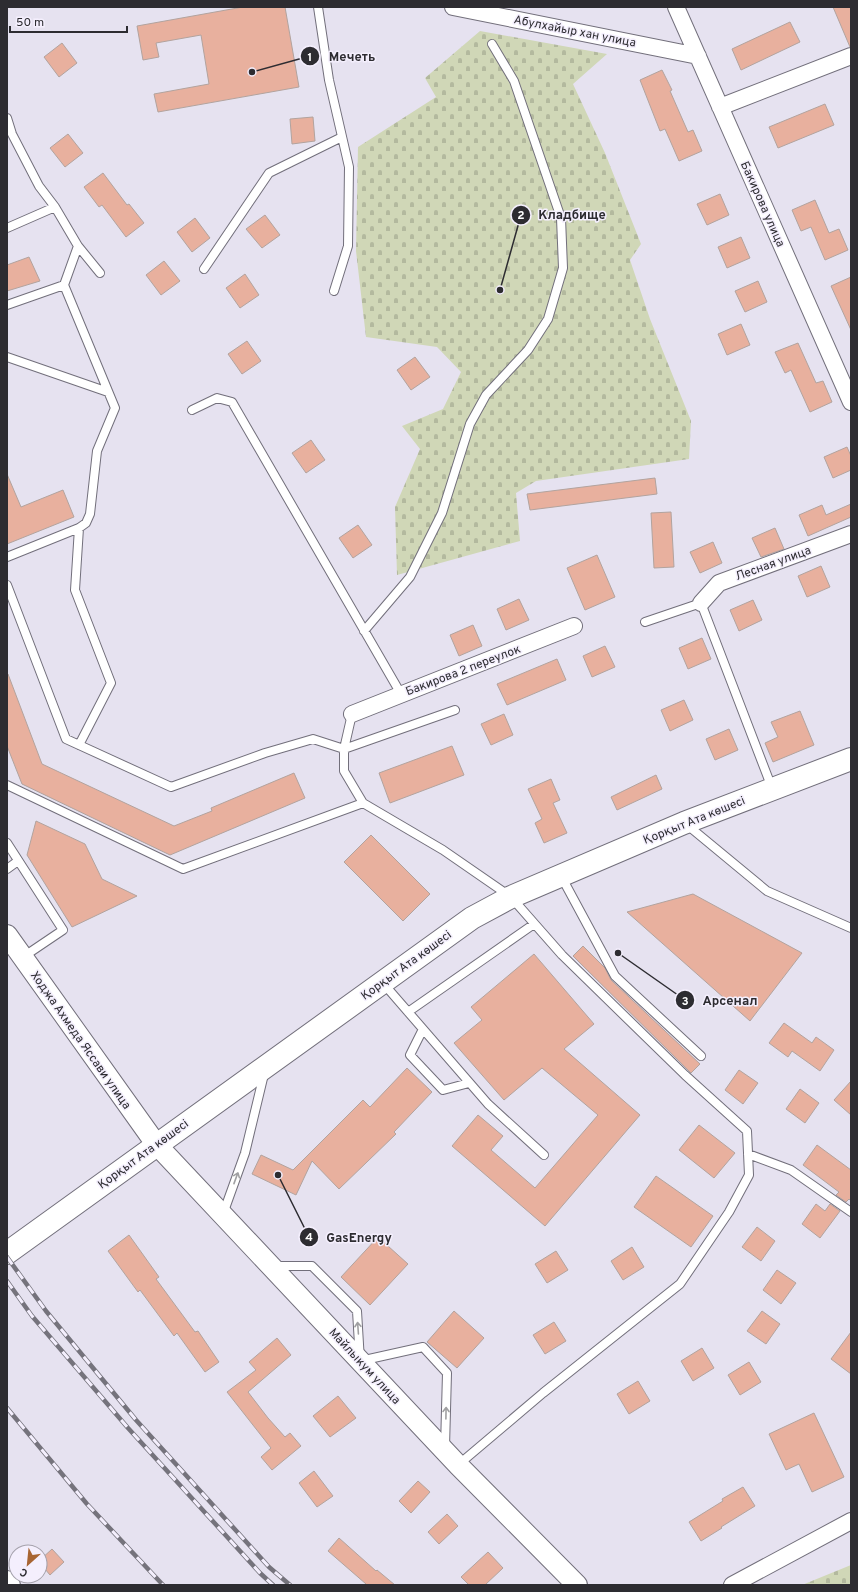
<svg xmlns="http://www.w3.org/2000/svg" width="858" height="1592" viewBox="0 0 858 1592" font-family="Overpass,sans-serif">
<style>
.cemetery{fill:url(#cemetery-stones)}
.building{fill:#e8b09e;stroke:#b2a39e}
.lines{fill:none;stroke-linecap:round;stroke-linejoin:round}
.service-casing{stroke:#726f7b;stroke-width:10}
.minor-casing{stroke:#726f7b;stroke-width:18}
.tertiary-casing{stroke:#726f7b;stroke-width:22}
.secondary-casing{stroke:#726f7b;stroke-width:24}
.service{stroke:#fff;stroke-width:8}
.minor{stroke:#fff;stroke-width:16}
.tertiary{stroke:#fff;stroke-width:20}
.secondary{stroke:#fff;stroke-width:22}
.rail-casing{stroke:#75737c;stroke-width:4.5}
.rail{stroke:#f4effd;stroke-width:3;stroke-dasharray:9;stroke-linecap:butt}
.oneway{stroke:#a0a0a2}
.labels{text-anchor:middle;stroke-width:3;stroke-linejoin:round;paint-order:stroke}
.street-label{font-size:12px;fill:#2d2c31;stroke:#f4effd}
.leader{fill:none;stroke:#2d2c31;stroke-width:1.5}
.callout-dot{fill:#2d2c31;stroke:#f4effd;stroke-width:1.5}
.mark-label{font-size:12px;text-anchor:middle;font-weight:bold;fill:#fff}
.callout-label{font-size:13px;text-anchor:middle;font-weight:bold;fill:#2d2c31;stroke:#f4effd;stroke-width:3;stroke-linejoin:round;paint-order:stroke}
</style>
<defs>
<pattern id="cemetery-stones" width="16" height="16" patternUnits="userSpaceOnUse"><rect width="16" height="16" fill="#d0d7b7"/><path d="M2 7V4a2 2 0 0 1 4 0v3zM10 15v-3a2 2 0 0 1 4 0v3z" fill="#b3b99e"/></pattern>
</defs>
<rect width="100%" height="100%" fill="#e6e2f0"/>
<!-- cemetery -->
<path class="cemetery" d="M480,31L607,54L573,84L605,153L641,244L630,260L650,319L691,421L689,459L536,481L516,493L520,541L397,575L395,507L420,449L402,426L443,409L461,372L437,347L366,337L356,251L358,147L436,97L425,78Z
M851,1565V1585H802Z"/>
<!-- building -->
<path class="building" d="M243,7H285L299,87L158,112L154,94L209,84L201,35L156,43L159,57L143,60L137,26Z
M833,7H851V47H850Z
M790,22L800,42L741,70L732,49Z
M62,43L77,63L59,77L44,57Z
M662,70L672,90L670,91L688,132L693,130L702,151L679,161L665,129L660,131L640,80Z
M825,104L834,125L778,148L769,127Z
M313,117L315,141L292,144L290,119Z
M68,134L83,153L65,167L50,148Z
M103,173L127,205L129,204L144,223L126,237L102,205L99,207L84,187Z
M720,194L729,215L707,225L697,204Z
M815,200L829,233L839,229L848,250L825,260L811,227L801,231L792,210Z
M265,215L280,235L262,248L246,229Z
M195,218L210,238L192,252L177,232Z
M741,237L750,258L727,268L718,247Z
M29,257L40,281L7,291V265Z
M164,261L180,281L161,295L146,275Z
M245,274L259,295L240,308L226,288Z
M851,277V330L831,286Z
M758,281L767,302L745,312L735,291Z
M741,324L750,345L727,355L718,334Z
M247,341L261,361L242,374L228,354Z
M798,343L816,383L823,381L832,402L810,412L791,370L785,373L775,352Z
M415,357L430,377L411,390L397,370Z
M311,440L325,460L306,473L292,453Z
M847,447L851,456V470L833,478L824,457Z
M7,474L21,507L63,490L74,517L7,544Z
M655,478L657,494L530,510L527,494Z
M851,504V517L808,536L799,515L822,505L826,515Z
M671,512L674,567L654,568L651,513Z
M358,525L372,545L353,558L339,538Z
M775,528L784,549L761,557L752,538Z
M713,542L722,563L700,573L690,552Z
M597,555L615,597L585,610L567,568Z
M821,566L830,587L807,597L798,576Z
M519,599L529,620L506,630L497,609Z
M753,600L762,620L739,631L730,610Z
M473,625L482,646L459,656L450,635Z
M702,638L711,659L688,669L679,648Z
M605,646L615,667L592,677L583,656Z
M557,659L566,680L507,705L497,684Z
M7,674H8L42,764L174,826L212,811L211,808L294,773L305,798L170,855L22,784L7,746Z
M684,700L693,720L670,731L661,710Z
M800,711L814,745L773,762L765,743L778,737L771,722Z
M504,714L513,735L491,745L481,724Z
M729,729L738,750L715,760L706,739Z
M452,746L464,775L390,803L379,773Z
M656,775L662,789L617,810L611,797Z
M551,779L560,800L553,803L567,833L544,843L535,823L542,819L528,789Z
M36,821L85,844L102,879L137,896L72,927L27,855Z
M371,835L430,894L403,921L344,862Z
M693,894L802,953L750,1021L627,912Z
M583,946L605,968L611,980L700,1064L691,1073L573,956Z
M534,954L594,1024L564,1049L640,1115L545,1226L452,1146L478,1115L503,1136L491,1150L535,1188L598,1115L542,1068L504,1100L454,1043L482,1020L471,1007Z
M784,1023L812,1043L816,1037L834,1050L820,1071L792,1051L788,1057L769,1043Z
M407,1068L432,1092L394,1132L396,1134L339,1189L312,1161L296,1195L252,1174L261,1155L293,1170L363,1100L370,1107Z
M739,1070L758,1083L743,1104L725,1090Z
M851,1081V1115L834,1100Z
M800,1089L819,1103L805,1123L786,1109Z
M699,1125L735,1153L714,1178L679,1150Z
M817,1145L851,1170V1201L849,1199L846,1202L836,1195L839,1192L803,1165Z
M656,1176L713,1216L691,1247L634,1207Z
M816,1204L825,1211L830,1204L840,1211L820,1238L802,1224Z
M757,1227L775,1241L761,1261L742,1247Z
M129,1235L159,1277L156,1279L195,1332L198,1331L219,1362L205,1372L177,1333L174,1336L140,1290L138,1292L108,1251Z
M378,1237L408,1264L370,1305L341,1277Z
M632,1247L644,1267L623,1280L611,1261Z
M556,1251L568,1270L547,1283L535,1264Z
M777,1270L796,1283L781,1304L763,1290Z
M454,1311L484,1338L457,1368L427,1342Z
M762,1311L780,1324L766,1344L747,1331Z
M554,1322L566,1341L545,1354L533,1335Z
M851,1332V1374L831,1359Z
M277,1338L291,1355L248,1392L268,1418L285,1437L290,1433L301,1446L272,1470L261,1457L271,1448L227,1392L256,1370L249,1362Z
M702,1348L714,1368L693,1381L681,1361Z
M749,1362L761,1382L740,1395L728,1375Z
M638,1381L650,1401L629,1414L617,1394Z
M338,1396L356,1418L330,1437L313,1416Z
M814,1413L844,1477L812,1492L799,1464L786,1470L769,1434Z
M314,1471L333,1496L317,1507L299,1483Z
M418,1481L430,1492L411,1513L399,1501Z
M743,1487L755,1506L721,1527L722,1528L701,1541L689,1522L723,1501L722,1499Z
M447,1514L458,1526L439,1544L428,1532Z
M339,1538L376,1571L377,1570L395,1585H364L366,1584L328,1551Z
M52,1549L64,1562L50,1575L40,1563V1560Z
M488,1552L503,1568L485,1585H469L461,1577Z"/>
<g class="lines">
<defs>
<path id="service" d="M318,7L329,80L349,167L348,246L334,291
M7,118L12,134L39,186L55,207L78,246L64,285L7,305
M7,228L55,207
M78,246L100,273
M204,269L269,173L342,137
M7,357L108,392
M192,410L217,398L232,402L401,694
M7,557L79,528L86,523L90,514L97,451L115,408L64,285
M7,585L66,739L171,787L265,753L313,739L344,749L455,710
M645,622L701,603L772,788
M364,631L410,577L442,513L470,424L486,395L528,350L548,319L563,268L561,218L514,81L492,44
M352,714L344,749V771L363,803L443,850L511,897L562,955L685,1075L747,1131L749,1175L729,1212L680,1284L543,1393L458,1465
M79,745L111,683L75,590L79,528
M7,785L183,869L363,803
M686,824L767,891L851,928
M7,843L63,930L23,957
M7,869L18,861
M561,876L615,976L701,1056
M383,983L488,1104L544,1155
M408,1012L534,924
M423,1029L410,1055L443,1090L469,1083
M748,1154L791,1170L851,1212
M223,1214L245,1153L264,1074
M275,1266H312L357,1311L360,1361L423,1347L447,1373L445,1447"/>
<path id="minor" d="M453,7L698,56
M676,7L851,402
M720,107L851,56
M701,603L719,583L851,534
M352,714L574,626
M7,1579L12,1585
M732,1585L851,1521"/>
<path id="tertiary" d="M7,935L156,1144L458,1465L577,1585"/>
<path id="secondary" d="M7,1253L472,918L511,897L684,823L851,759"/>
</defs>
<!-- service casing -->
<use href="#service" class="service-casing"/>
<!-- minor casing -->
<use href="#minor" class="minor-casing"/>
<!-- tertiary casing -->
<use href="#tertiary" class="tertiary-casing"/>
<!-- secondary casing -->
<use href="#secondary" class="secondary-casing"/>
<!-- service -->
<use href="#service" class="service"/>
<!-- minor -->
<use href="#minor" class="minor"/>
<!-- tertiary -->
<use href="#tertiary" class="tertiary"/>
<!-- secondary -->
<use href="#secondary" class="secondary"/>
<defs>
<path id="rail" d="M7,1257L46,1311L136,1420L269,1567L290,1585
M7,1281L32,1316L128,1428L260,1573L273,1585
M7,1408L87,1504L163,1585"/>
</defs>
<!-- rail casing -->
<use href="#rail" class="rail-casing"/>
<!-- rail -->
<use href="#rail" class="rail"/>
</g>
<!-- one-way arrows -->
<defs><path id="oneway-shaft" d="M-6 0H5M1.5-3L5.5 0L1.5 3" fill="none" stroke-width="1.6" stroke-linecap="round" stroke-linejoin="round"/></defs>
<g class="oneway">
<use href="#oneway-shaft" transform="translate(236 1178) rotate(-70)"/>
<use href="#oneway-shaft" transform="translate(358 1328) rotate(-94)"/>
<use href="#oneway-shaft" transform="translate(446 1413) rotate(-89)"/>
</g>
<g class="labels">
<!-- street labels -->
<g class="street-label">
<text transform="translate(575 31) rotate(11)" y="4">Абулхайыр хан улица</text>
<text transform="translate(763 204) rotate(66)" y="4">Бакирова улица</text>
<text transform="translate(773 563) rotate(-20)" y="4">Лесная улица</text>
<text transform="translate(463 670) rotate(-21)" y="4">Бакирова 2 переулок</text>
<text transform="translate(694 820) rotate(-22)" y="4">Қорқыт Ата көшесі</text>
<text transform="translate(406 965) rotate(-36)" y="4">Қорқыт Ата көшесі</text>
<text transform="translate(81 1040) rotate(55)" y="4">Ходжа Ахмеда Яссави улица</text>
<text transform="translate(143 1154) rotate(-36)" y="4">Қорқыт Ата көшесі</text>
<text transform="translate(365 1366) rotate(47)" y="4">Майлыкум улица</text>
</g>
</g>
<!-- callouts -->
<path class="leader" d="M252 72L310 56M500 290L521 215M618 953L685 1000M278 1175L309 1237"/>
<g class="callout-dot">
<circle cx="252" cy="72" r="4"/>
<circle cx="500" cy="290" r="4"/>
<circle cx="618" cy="953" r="4"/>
<circle cx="278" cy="1175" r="4"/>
<circle cx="310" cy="56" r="10"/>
<circle cx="521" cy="215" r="10"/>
<circle cx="685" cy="1000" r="10"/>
<circle cx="309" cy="1237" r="10"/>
</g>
<g class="mark-label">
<text x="310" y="61">1</text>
<text x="521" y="219">2</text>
<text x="685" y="1005">3</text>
<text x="309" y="1241">4</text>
</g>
<g class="callout-label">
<text x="352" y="61">Мечеть</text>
<text x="572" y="219">Кладбище</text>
<text x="730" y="1005">Арсенал</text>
<text x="359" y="1242">GasEnergy</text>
</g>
<!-- border -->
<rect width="858" height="1592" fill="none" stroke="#2d2c31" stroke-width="16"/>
<!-- north arrow -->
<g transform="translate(28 1564) rotate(207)"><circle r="19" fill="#f4effd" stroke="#a4a1ab"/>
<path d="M0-3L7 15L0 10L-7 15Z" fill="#a86533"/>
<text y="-6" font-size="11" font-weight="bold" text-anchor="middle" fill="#2d2c31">С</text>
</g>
<!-- scale -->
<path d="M10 26v6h117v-6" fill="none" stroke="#2d2c31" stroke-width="2"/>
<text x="16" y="26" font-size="12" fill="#2d2c31" stroke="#f4effd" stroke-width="3" paint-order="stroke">50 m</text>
</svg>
